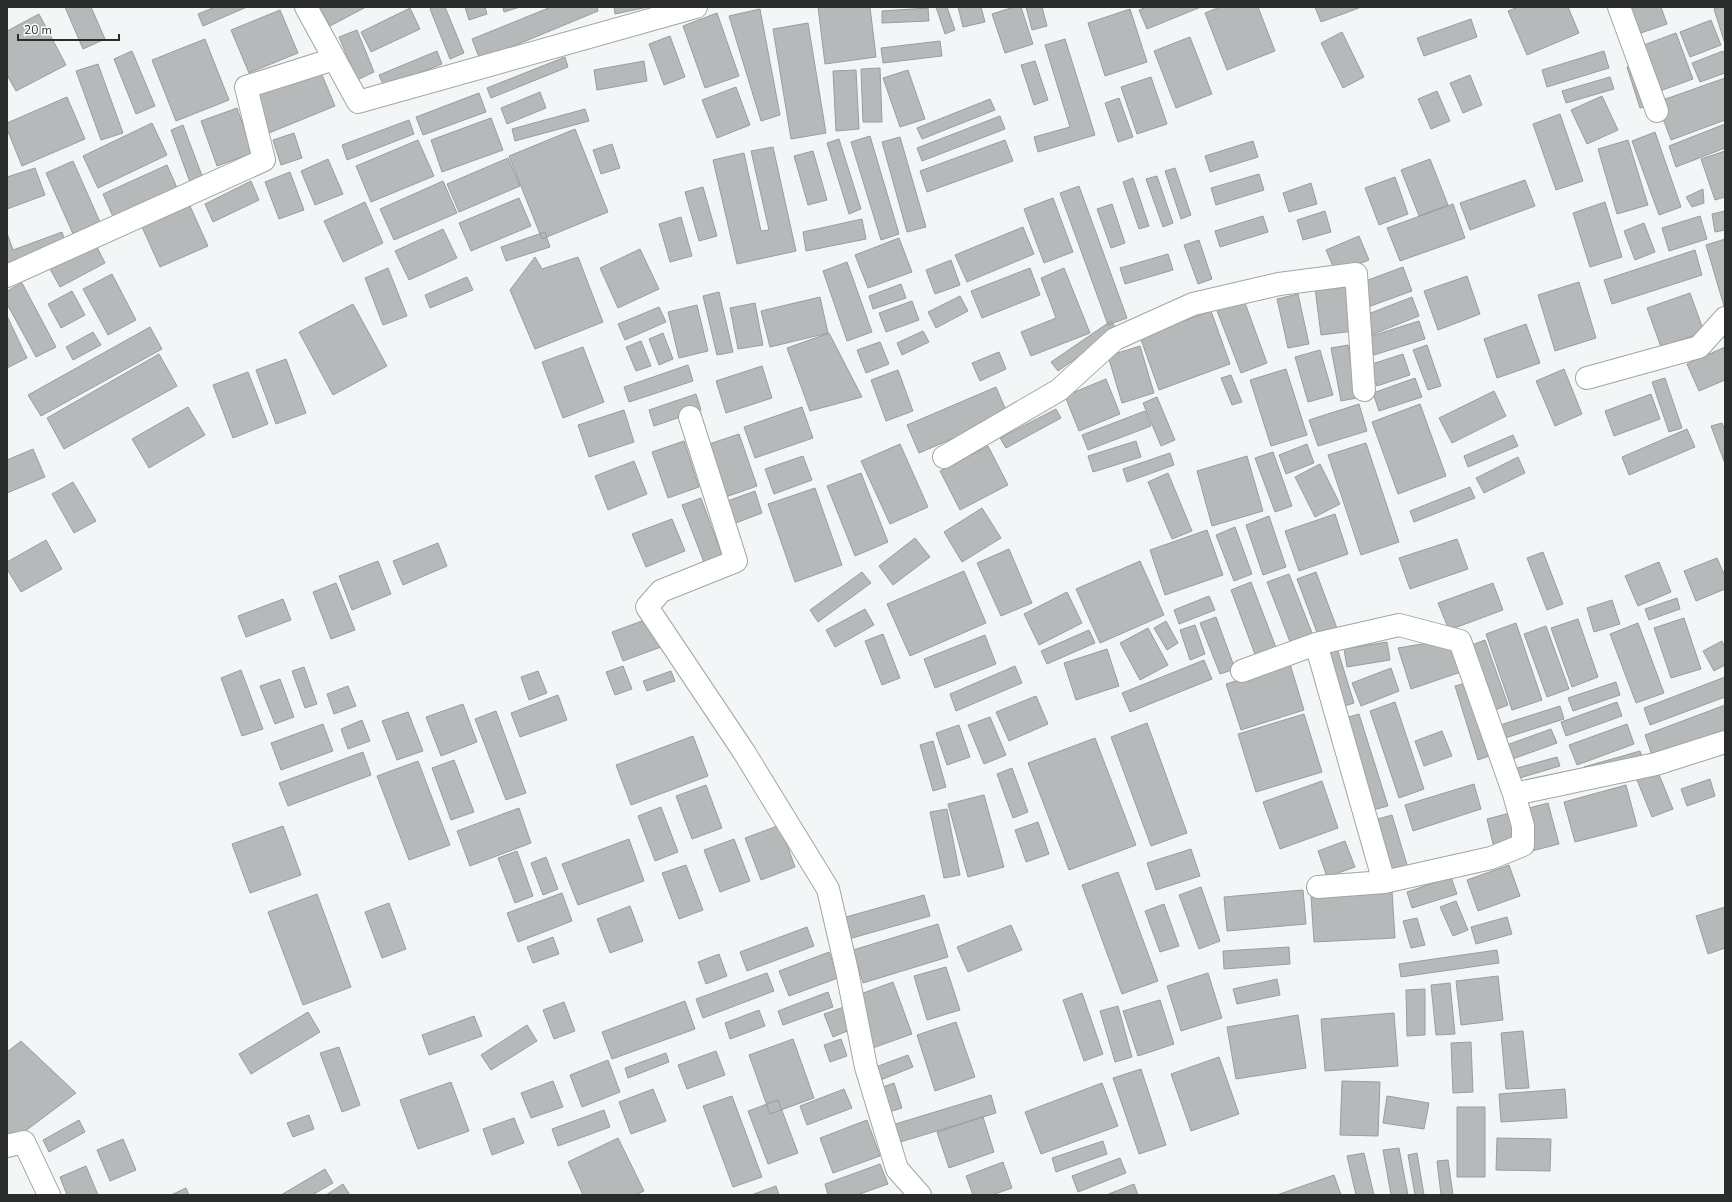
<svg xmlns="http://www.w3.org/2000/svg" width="1732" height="1202" viewBox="0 0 1732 1202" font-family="'Nunito Sans',sans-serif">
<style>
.building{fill:#b5b9ba;stroke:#999d9d}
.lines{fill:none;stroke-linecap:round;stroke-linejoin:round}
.minor-casing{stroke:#a1a5a5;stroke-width:24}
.minor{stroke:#fff;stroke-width:22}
</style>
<rect width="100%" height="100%" fill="#f2f6f6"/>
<!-- building -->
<path class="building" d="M65,7H91L105,39L83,49Z
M215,7H247L203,26L198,14Z
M319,7H366L330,26Z
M434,7H445L464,53L450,59L430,9Z
M465,7H485L487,14L469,20Z
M503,7H520L504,12Z
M551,7H597L598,11L480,60L472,39Z
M614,7H648L615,14Z
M818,7H870L876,57L825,64Z
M936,7H947L955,30L945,34Z
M958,7H981L985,22L963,27Z
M1014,7H1021L1033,44L1005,53L992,14Z
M1026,7H1042L1047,26L1032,30Z
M1147,7H1201L1147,29L1139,10Z
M1220,7H1258L1275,51L1227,70L1205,13Z
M1315,7H1359V8L1321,22Z
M1518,7H1568L1579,33L1527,55L1508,11Z
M1622,7H1661L1667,24L1632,36Z
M1719,7H1725V44L1714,9Z
M410,8L420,29L371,52L361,32Z
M928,8L929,21L882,23V11Z
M760,9L780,115L761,121L729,16Z
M1130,9L1147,62L1105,76L1088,23Z
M280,10L298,53L249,73L231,30Z
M717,13L739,76L705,88L683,26Z
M39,14L66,65L16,91L7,75V31Z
M1471,19L1477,37L1424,56L1417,38Z
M1711,20L1721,45L1690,57L1680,32Z
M808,23L826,133L791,139L773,29Z
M357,30L374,72L357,80L339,37Z
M1342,32L1364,77L1343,88L1321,43Z
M1676,33L1693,79L1657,92L1641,46Z
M670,36L685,77L664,85L649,44Z
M1190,37L1212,94L1176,108L1154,51Z
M205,39L229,100L176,121L152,60Z
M1065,39L1095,135L1038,152L1034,137L1070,127L1045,45Z
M940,41L942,56L883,63L881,48Z
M132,51L155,106L136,114L114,59Z
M437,51L442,64L384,87L379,75Z
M1604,51L1609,68L1547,87L1542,70Z
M1723,51L1725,56V73L1700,82L1692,63Z
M565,57L568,67L491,98L487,88Z
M644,61L647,81L597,90L594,70Z
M1035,61L1048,100L1034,105L1021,65Z
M98,64L123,133L101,140L76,71Z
M1638,65L1650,105L1640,108L1627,67Z
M880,68L882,122H863L861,69Z
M320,70L335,106L269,133L254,97Z
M856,70L859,129L836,131L833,71Z
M908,70L925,119L900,127L883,78Z
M1470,75L1482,105L1463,113L1450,83Z
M1151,77L1167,124L1137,134L1121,87Z
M1610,77L1614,89L1566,103L1562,91Z
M1725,78V120L1671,140L1657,102Z
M736,87L750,125L717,138L702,100Z
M1437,91L1450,121L1431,129L1418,99Z
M540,92L546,108L507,124L501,108Z
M479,93L486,112L423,135L416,117Z
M1602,96L1618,130L1587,144L1571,110Z
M67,97L85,139L22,166L7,129V123Z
M1119,98L1133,137L1118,142L1105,103Z
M990,99L995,110L922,139L917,128Z
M237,108L253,153L217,166L201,121Z
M585,109L589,121L515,141L512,129Z
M1560,114L1583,181L1556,190L1533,124Z
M1000,116L1005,129L922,161L917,148Z
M491,118L503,150L442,172L431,140Z
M409,120L414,134L347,160L342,145Z
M152,123L167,155L98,188L83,156Z
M1725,124V148L1676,167L1669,146Z
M183,125L204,181L191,185L171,130Z
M575,129L608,212L542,239L509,156Z
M1655,132L1681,207L1659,215L1632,141Z
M294,133L302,158L281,165L273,140Z
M870,136L899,234L881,240L851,142Z
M900,137L926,227L907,232L882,142Z
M839,139L861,209L849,214L827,143Z
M418,140L434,176L371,202L356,166Z
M1005,140L1013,161L927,192L920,171Z
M1628,140L1648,205L1617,214L1598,149Z
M1253,141L1258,157L1210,172L1205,156Z
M612,144L620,168L601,174L593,150Z
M773,147L796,251L737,264L713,160L744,153L761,231L769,230L751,151Z
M813,151L827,200L808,205L794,156Z
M1725,151V197L1715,200L1701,159Z
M508,158L520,186L459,212L447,184Z
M328,159L343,194L315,205L301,171Z
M1430,159L1448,205L1419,216L1401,170Z
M73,161L100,222L73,234L46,173Z
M167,165L178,190L114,219L103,194Z
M35,168L45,195L7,209V177Z
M1175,168L1191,215L1181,219L1165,171Z
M290,172L304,210L279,219L265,182Z
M1259,174L1264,190L1216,205L1211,188Z
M1157,176L1173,223L1163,227L1146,179Z
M1395,177L1408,214L1379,225L1365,188Z
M1133,178L1149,226L1139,229L1123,182Z
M1525,180L1535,206L1470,230L1460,203Z
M251,181L259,200L213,222L205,204Z
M443,181L457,213L394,240L380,209Z
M1311,183L1317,204L1289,212L1283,193Z
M1079,186L1127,318L1108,325L1060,193Z
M703,187L717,236L699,241L685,192Z
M1703,189L1704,203L1692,207L1686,197Z
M519,198L531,226L471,251L459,223Z
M1053,198L1073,252L1044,263L1024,209Z
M365,202L383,243L343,262L324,221Z
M1605,202L1622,257L1590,267L1573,213Z
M1112,204L1125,243L1111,248L1097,209Z
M1453,204L1465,238L1400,261L1387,228Z
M190,206L208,246L160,267L142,227Z
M1325,211L1331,232L1303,240L1297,220Z
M1725,211V230L1715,232L1712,214Z
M1263,216L1268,232L1220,247L1215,231Z
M1700,216L1707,239L1669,251L1662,228Z
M681,217L692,256L670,262L659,224Z
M862,219L866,239L806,251L803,232Z
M1644,223L1655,252L1635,260L1624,231Z
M1023,227L1034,254L967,282L955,255Z
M443,229L457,258L409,280L395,251Z
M62,232L67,246L7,267V233L13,250Z
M545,232L550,247L506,261L501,247Z
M1359,236L1369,260L1336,273L1326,250Z
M899,238L912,272L868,288L855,255Z
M1725,239V306H1724L1706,245Z
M1199,240L1212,279L1198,284L1184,245Z
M96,245L105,263L60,287L50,269Z
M640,249L659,289L618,308L600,268Z
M1695,250L1702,275L1612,304L1604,280Z
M1168,254L1173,270L1125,284L1120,268Z
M535,257L542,269L578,257L603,322L535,349L510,290Z
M951,260L960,285L935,294L926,270Z
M847,262L872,332L847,341L823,271Z
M1403,267L1412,291L1368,307L1360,283Z
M388,268L407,316L383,325L365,278Z
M1030,268L1040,295L982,318L971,291Z
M1064,268L1090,333L1031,356L1021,332L1056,318L1041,278Z
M112,274L136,320L108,335L83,289Z
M1467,276L1480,314L1438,330L1424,291Z
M467,277L473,290L430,308L425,295Z
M1579,282L1596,338L1555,351L1538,295Z
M22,283L56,347L36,357L7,304V291Z
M1348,283L1354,331L1321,335L1315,288Z
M901,284L906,298L873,309L869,296Z
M72,291L85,315L61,328L48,304Z
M719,292L733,352L717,355L703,296Z
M1241,292L1267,363L1241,373L1214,303Z
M1690,293L1704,332L1661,347L1647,308Z
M1298,294L1309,344L1288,348L1277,299Z
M960,296L968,311L936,328L928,312Z
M820,297L828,333L770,347L761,311Z
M1412,297L1419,316L1371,335L1363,316Z
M912,301L919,320L886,332L879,313Z
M755,303L763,345L738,349L730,308Z
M353,304L387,366L333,395L299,332Z
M697,305L708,351L679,358L668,312Z
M659,307L666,322L625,340L618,324Z
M1211,311L1230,364L1159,390L1140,337Z
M7,316L27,358L7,368Z
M1111,321L1117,330L1058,371L1051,362Z
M1419,321L1425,339L1374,355L1368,337Z
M1526,324L1540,363L1497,378L1484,339Z
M150,327L162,349L41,416L28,395Z
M923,331L929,342L902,355L897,343Z
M93,332L101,345L73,360L66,347Z
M663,333L673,359L659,365L649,339Z
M829,333L862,397L810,411L787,348Z
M641,341L651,366L636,371L626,347Z
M880,342L889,364L866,373L857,350Z
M1348,345L1357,398L1341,401L1331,348Z
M1427,345L1441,386L1428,390L1413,350Z
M1140,346L1154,393L1122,403L1108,356Z
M583,347L604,402L563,418L542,362Z
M1725,347V380L1699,391L1687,364Z
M1320,350L1333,395L1308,402L1295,357Z
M999,352L1006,369L980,381L972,363Z
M159,354L177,386L64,449L47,418Z
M1403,354L1410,375L1377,386L1369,365Z
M286,359L306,413L276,424L256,370Z
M688,365L693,381L629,402L624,387Z
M762,366L772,398L726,413L716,381Z
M1286,369L1307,435L1271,446L1250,380Z
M1564,369L1582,414L1555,426L1536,381Z
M898,370L913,411L886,421L871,380Z
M248,372L268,424L233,438L213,385Z
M1231,375L1242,402L1232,405L1221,378Z
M1415,378L1422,397L1379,411L1373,393Z
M1665,378L1682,428L1669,432L1652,382Z
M1106,379L1120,414L1079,431L1065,396Z
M996,387L1008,415L919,453L907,425Z
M1494,391L1506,416L1452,443L1439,418Z
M696,394L701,410L654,426L649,410Z
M1651,394L1660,419L1614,436L1605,411Z
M1157,397L1175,440L1161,446L1143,403Z
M1359,404L1367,431L1318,446L1309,420Z
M1420,404L1446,476L1398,494L1372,422Z
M188,407L205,435L149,468L132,439Z
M802,407L813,438L755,458L744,427Z
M1056,409L1061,418L1006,448L1000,438Z
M624,410L634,442L589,457L578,425Z
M1145,411L1151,426L1088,450L1082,435Z
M1722,423L1725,431L1724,461L1711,426Z
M1687,429L1695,447L1629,475L1622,457Z
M739,434L757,486L720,499L703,446Z
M1513,435L1518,446L1468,467L1464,456Z
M684,441L699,487L668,498L652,452Z
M1136,441L1141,457L1093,472L1088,456Z
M1366,443L1399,542L1361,555L1328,455Z
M900,444L928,507L890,524L861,461Z
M1307,444L1314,463L1286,474L1279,455Z
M988,446L1008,485L960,510L940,471Z
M33,449L45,477L7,493V460Z
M1273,452L1292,506L1275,512L1255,458Z
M1170,453L1174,465L1127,482L1123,469Z
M803,456L812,480L774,494L765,469Z
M1247,456L1263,511L1212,526L1197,471Z
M1518,457L1525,473L1484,493L1476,478Z
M634,461L647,494L608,510L595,476Z
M1320,464L1340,504L1315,517L1295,477Z
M861,473L888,542L855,556L827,486Z
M1168,473L1192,531L1172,539L1148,482Z
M73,482L96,521L74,533L52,494Z
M1470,487L1475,498L1414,522L1410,511Z
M815,488L842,565L795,582L768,504Z
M755,491L762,513L720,529L711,507Z
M701,498L723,558L705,565L682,505Z
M982,508L1001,538L962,562L944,532Z
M1335,514L1348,554L1299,571L1285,531Z
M1269,516L1286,567L1263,575L1246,525Z
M672,519L685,551L646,567L632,534Z
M1235,527L1252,574L1234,581L1216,535Z
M1207,530L1223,575L1165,595L1150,550Z
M915,538L930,557L893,585L879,566Z
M1457,539L1468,569L1410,589L1399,558Z
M46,540L62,569L21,592L7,569V562Z
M438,543L447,566L403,585L393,561Z
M1009,549L1032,603L1001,616L977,563Z
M1543,552L1563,604L1547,610L1527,558Z
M1717,558L1725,576V589L1696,601L1684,571Z
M378,561L391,594L352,610L339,576Z
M1140,561L1164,615L1100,643L1076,589Z
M1659,562L1671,592L1638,606L1625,576Z
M964,571L986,623L910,656L887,604Z
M862,572L871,583L818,622L810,610Z
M1316,572L1338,631L1319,638L1297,579Z
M1289,574L1314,638L1292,647L1267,582Z
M1251,582L1277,650L1256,657L1231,590Z
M336,583L355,630L331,639L313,592Z
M1493,583L1503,610L1449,630L1438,603Z
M1067,592L1082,623L1039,645L1024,614Z
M1209,596L1215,610L1179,624L1174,610Z
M1677,598L1680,609L1649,620L1645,609Z
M283,599L291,620L246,637L238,616Z
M1612,600L1620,624L1594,632L1587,608Z
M865,609L874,625L835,647L826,630Z
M1216,617L1235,669L1220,674L1200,623Z
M650,618L661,647L623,661L612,632Z
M1684,618L1701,669L1671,678L1654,628Z
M1578,619L1598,677L1572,687L1551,628Z
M1166,621L1178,643L1167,650L1154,628Z
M1516,623L1542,700L1512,710L1486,634Z
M1638,623L1664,693L1636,703L1610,634Z
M1195,625L1205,654L1190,660L1180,630Z
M1546,626L1569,689L1547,697L1524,634Z
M1148,628L1168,665L1140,680L1120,643Z
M1089,630L1095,643L1047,664L1041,651Z
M883,634L900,678L882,685L865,641Z
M985,635L996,664L935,688L924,659Z
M1446,640L1464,671L1411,689L1398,648Z
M1485,640L1508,705L1487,713L1464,648Z
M1722,641L1725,648V665L1714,671L1703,651Z
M1387,642L1390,660L1347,667L1344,649Z
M1337,648L1354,703L1341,707L1323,652Z
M1107,649L1119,686L1076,700L1064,663Z
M1204,660L1212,679L1130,712L1122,693Z
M1290,664L1304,710L1241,730L1226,684Z
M623,666L632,689L615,695L606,672Z
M1015,666L1022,683L956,711L950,694Z
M304,667L317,704L305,708L292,671Z
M1391,668L1399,691L1361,706L1352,683Z
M241,670L263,729L242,736L221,678Z
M538,671L547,693L529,700L521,677Z
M671,671L675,681L647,691L643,681Z
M1725,677V697L1650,725L1644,708Z
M280,679L294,717L275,724L260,686Z
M1469,682L1492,755L1478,760L1455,686Z
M1616,682L1620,695L1573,711L1568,698Z
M348,686L356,706L334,714L327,694Z
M558,695L567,720L520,737L511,713Z
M1036,696L1048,724L1009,741L996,712Z
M1395,702L1424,789L1399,798L1370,711Z
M1617,702L1622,716L1566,736L1561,722Z
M463,704L477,742L441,756L426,717Z
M1725,705V731L1653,758L1645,735Z
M1560,706L1564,719L1502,739L1497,726Z
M496,711L526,793L506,800L475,719Z
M408,712L423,751L397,760L382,721Z
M1304,714L1322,772L1256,792L1238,734Z
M1359,714L1388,806L1373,810L1345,718Z
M990,717L1006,755L984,764L968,725Z
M362,720L370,741L348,749L341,729Z
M1147,723L1187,833L1151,846L1111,737Z
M323,724L333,751L281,770L271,743Z
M1627,724L1634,744L1577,765L1569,745Z
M959,725L970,757L947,765L936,733Z
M1551,729L1557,743L1507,761L1501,747Z
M1442,731L1452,756L1424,766L1415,741Z
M693,736L708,776L631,805L616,765Z
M1095,738L1136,845L1069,870L1028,763Z
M933,741L946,787L933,791L920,745Z
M1640,751L1643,760L1587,777L1584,767Z
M363,752L371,775L288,806L279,783Z
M1557,757L1560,766L1513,780L1510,770Z
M454,760L474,812L451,820L432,768Z
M418,761L450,845L409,860L377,776Z
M1012,768L1028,812L1013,818L997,774Z
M1658,772L1673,809L1652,817L1637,780Z
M1710,779L1715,796L1687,806L1681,789Z
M1322,781L1338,828L1280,849L1263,802Z
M1474,784L1481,809L1413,831L1405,805Z
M706,785L722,828L692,839L676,796Z
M1626,785L1637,826L1575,842L1564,802Z
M984,795L1004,867L968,877L948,804Z
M1548,803L1559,844L1497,860L1487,819Z
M661,807L678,852L655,861L638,816Z
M519,808L531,843L470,866L457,831Z
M947,809L960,875L944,878L930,812Z
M1392,815L1408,868L1390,873L1374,820Z
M1038,822L1049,854L1026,862L1015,830Z
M780,825L795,867L761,880L745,838Z
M283,826L301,875L250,893L232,844Z
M629,839L644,881L578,905L562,864Z
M734,839L750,881L720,892L704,850Z
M1345,841L1355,867L1327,877L1318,851Z
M1191,849L1200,876L1156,890L1147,863Z
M517,851L533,896L515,903L498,858Z
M546,857L558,889L543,895L531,863Z
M686,865L703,910L679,919L662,873Z
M1509,865L1520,896L1478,911L1467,880Z
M1118,872L1158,981L1122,994L1082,885Z
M1451,877L1457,894L1412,908L1407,892Z
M1201,887L1220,941L1199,949L1179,895Z
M1303,890L1306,924L1227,931L1224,897Z
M1392,891L1395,938L1314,942L1311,896Z
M562,893L572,921L518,942L507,913Z
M317,894L351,987L303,1005L268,912Z
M924,895L930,916L845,940L839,919Z
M1456,901L1468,930L1453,936L1440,907Z
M389,903L406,949L382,958L365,912Z
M1164,904L1179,946L1160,952L1145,911Z
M630,906L643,941L610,953L597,919Z
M1725,907V948L1708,954L1696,916Z
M1507,917L1512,934L1476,944L1471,927Z
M1417,918L1425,945L1411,948L1403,921Z
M938,924L948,957L863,983L853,950Z
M1011,925L1022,950L968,972L957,947Z
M807,927L814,946L747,971L740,952Z
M553,937L559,954L533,963L527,947Z
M1289,947L1290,964L1224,969L1223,951Z
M1497,950L1499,963L1401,977L1399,964Z
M829,952L838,978L789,996L779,971Z
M719,954L727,976L706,984L698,962Z
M946,967L960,1010L927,1020L914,976Z
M767,973L774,991L703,1018L696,999Z
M1208,973L1222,1018L1181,1031L1167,986Z
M1498,976L1503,1020L1461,1025L1456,981Z
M1277,979L1280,995L1237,1004L1233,989Z
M893,982L912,1034L867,1050L847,999Z
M1450,983L1455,1034L1436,1035L1431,985Z
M1425,989V1035L1407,1036L1406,990Z
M828,992L833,1007L783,1025L778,1011Z
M1082,993L1103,1054L1084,1061L1063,1000Z
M1160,1000L1174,1044L1138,1056L1123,1011Z
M685,1001L695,1029L612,1059L602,1032Z
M564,1002L575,1031L554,1039L543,1010Z
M1118,1006L1132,1057L1115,1062L1100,1011Z
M844,1007L852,1029L833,1037L824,1014Z
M759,1010L765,1026L730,1039L725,1023Z
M308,1012L320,1032L251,1074L239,1054Z
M1394,1013L1398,1066L1325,1071L1321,1019Z
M1298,1015L1306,1068L1236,1079L1227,1027Z
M474,1016L482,1036L429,1055L422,1035Z
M956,1022L975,1077L935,1091L917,1035Z
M527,1025L537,1041L491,1070L481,1055Z
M1523,1031L1529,1088L1506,1089L1501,1033Z
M793,1039L814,1098L770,1114L749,1055Z
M841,1039L847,1056L830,1062L824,1045Z
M21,1041L76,1093L8,1144L7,1142V1052Z
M1471,1042L1473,1092L1453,1093L1451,1043Z
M339,1047L360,1105L342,1112L320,1053Z
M716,1051L725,1075L687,1089L678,1065Z
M666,1053L669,1062L628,1078L625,1068Z
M908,1055L913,1067L878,1081L873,1068Z
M1219,1057L1239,1114L1191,1131L1171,1074Z
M608,1060L620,1092L582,1107L570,1075Z
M1141,1069L1166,1145L1139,1154L1113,1078Z
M553,1081L563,1107L531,1118L521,1093Z
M1342,1081L1380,1082L1378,1136L1340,1135Z
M451,1082L469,1131L418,1149L400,1100Z
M894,1083L902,1108L889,1112L880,1088Z
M1102,1083L1118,1126L1041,1154L1025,1112Z
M653,1089L666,1121L631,1134L619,1102Z
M844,1089L852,1108L807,1125L800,1106Z
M1565,1089L1567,1118L1501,1122L1499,1094Z
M991,1095L996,1113L897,1143L892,1125Z
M732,1096L762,1177L733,1187L703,1106Z
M1387,1096L1429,1103L1424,1129L1383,1123Z
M778,1100L798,1153L768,1164L748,1111Z
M1457,1107H1485V1177H1457Z
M604,1110L610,1127L558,1146L552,1129Z
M309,1115L314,1129L293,1137L287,1123Z
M983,1117L994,1152L949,1168L937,1132Z
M514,1118L524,1143L492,1155L483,1129Z
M79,1120L85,1132L49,1152L43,1140Z
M867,1120L880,1156L833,1173L820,1138Z
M618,1138L644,1191L635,1195H583L568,1162Z
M1497,1138L1551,1139L1550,1171L1496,1170Z
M123,1139L136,1170L110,1181L97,1150Z
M1103,1141L1107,1154L1056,1172L1052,1158Z
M1399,1148L1408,1195H1391L1383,1150Z
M1364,1153L1374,1195H1356L1347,1156Z
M1417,1153L1424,1195H1415L1408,1155Z
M1120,1158L1126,1173L1078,1192L1072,1176Z
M1448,1160L1453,1195H1441L1437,1161Z
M1003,1162L1012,1188L992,1195H973L966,1176Z
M880,1164L888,1184L857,1195H828L825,1184Z
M86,1166L98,1195H67L60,1177Z
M325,1169L333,1183L312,1195H281Z
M1334,1175L1341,1195H1277Z
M343,1184L350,1195H326Z
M1134,1184L1138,1195H1106Z
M776,1186L779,1195H751Z
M186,1188L189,1195H171Z"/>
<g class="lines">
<defs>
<path id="minor" d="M306,7L358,102L696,7
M1619,7L1657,111
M7,276L264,160L246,87L334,59
M1587,378L1699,347L1725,318
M690,417L736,561L661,591L647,607L744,752L828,889L847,971L866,1067L897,1169L920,1195
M944,457L1059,390L1115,339L1193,304L1279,284L1356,274L1364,390
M1316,644L1384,882
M1242,671L1316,644L1399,625L1460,641L1514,794L1523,826V845L1491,858L1384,882L1318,887
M1514,794L1656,764L1725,742
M7,1146L24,1142L49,1195"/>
</defs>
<!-- minor casing -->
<use href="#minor" class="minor-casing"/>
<!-- minor -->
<use href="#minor" class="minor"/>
</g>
<!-- border -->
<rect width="1732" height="1202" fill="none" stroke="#2b2c2c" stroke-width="16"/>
<!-- scale -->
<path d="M18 34v6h101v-6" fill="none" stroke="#2b2c2c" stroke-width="2"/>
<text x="24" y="34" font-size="12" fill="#2b2c2c" stroke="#ffffff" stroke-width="3" paint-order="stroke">20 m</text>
</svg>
